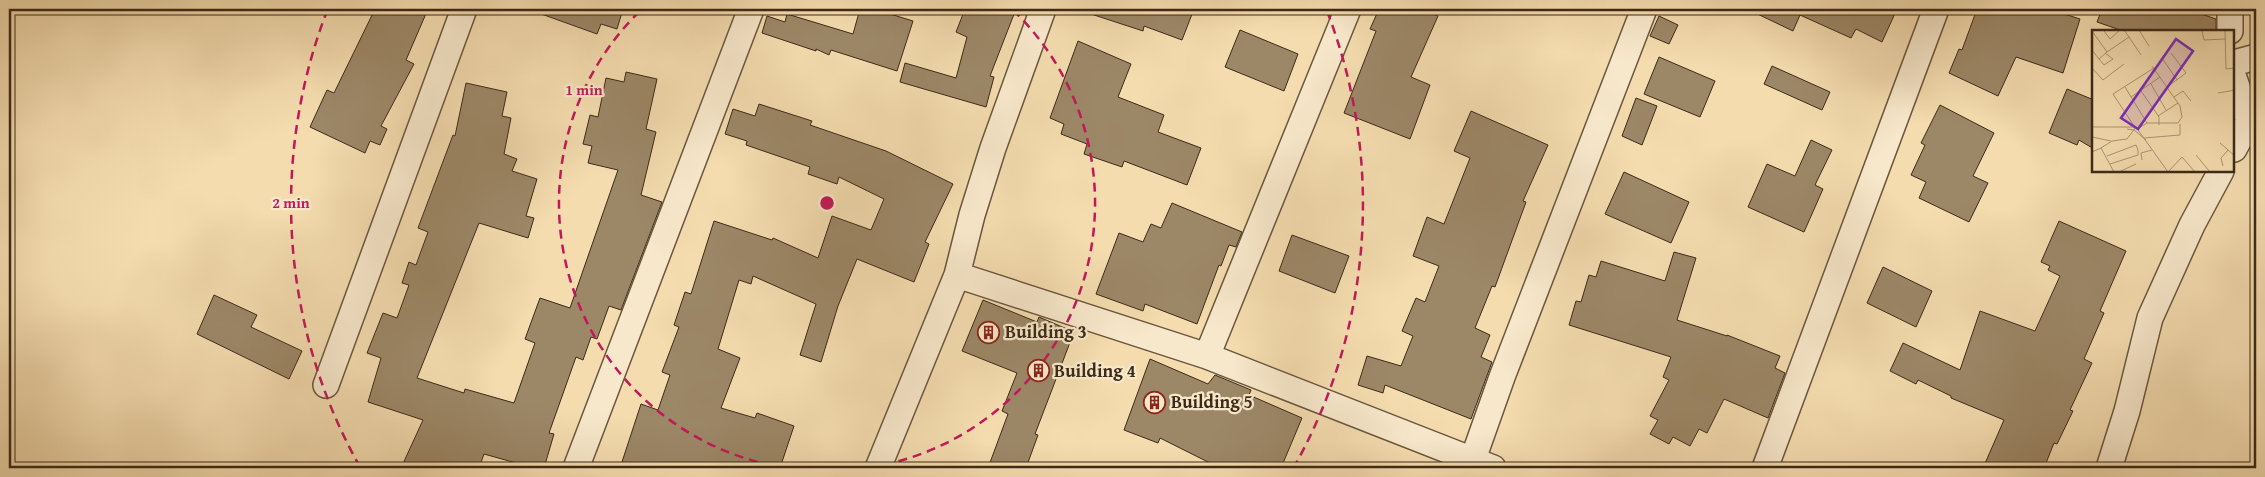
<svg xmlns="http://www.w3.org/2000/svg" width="2265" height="477" viewBox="0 0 2265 477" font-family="'Gentium Book Plus',serif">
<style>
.building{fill:#9c8767;stroke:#3c2a18}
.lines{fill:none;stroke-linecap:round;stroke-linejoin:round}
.minor-casing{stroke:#6a563e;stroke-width:28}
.minor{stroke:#f8e8cb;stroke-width:25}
.ring{fill:none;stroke:#c2185b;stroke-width:2.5;stroke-dasharray:9 6}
.labels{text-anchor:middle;stroke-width:4.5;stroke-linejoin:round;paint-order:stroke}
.poi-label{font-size:18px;font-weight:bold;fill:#3c2a18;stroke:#f8e8cb;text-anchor:start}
.inset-road{fill:none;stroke:#aa9573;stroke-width:1}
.view{fill:#7b2cbf;fill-opacity:0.15;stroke:#7b2cbf;stroke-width:2.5}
.inset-edge{fill:none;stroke:#3c2a18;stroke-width:2.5}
.centre{fill:#c2185b;stroke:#f8e8cb;stroke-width:2.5}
.ring-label{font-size:15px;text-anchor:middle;font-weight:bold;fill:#c2185b;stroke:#f8e8cb;stroke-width:4.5;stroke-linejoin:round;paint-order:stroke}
</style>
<rect width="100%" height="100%" fill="#f4dcaf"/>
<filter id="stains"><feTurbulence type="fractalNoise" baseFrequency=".004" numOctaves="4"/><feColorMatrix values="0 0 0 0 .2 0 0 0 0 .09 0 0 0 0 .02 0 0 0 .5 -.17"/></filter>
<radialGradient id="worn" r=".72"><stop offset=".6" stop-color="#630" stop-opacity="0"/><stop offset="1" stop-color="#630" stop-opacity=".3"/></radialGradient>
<!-- building -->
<path class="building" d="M375,9H428L406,60L414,64L381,126L387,129L380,145L370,141L365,153L310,127L327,90L334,93Z
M533,9H623L617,29L601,24L597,34L533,11Z
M860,9H874L913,21L897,71L831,50L829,55L816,49V51L762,33L767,16L785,22L787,14L853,34Z
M965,9H1016L990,76L994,77L986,107L900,82L905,63L956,78L967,37L956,32Z
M1085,9H1194L1182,40L1144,26L1143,31L1085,12Z
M1379,9H1422L1438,16L1411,77L1430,85L1410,139L1344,113L1376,31L1370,29Z
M1747,9H1897L1882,42L1856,29L1851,38L1800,15L1793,31Z
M1977,9H2041L2055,14V11L2080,19L2063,73L2016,57L1998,96L1949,73L1959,49L1962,50Z
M2102,9H2187L2216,19V31H2123L2097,22Z
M1659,16L1678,25L1669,44L1650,36Z
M1240,30L1298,54L1284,91L1225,67Z
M1078,41L1131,64L1118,97L1164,115L1158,132L1201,148L1187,185L1124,161L1122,167L1084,154L1087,144L1061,134L1064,124L1050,118Z
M1659,57L1715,81L1700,117L1644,94Z
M1772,66L1830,92L1822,110L1764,84Z
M626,72L657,79L646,129L656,132L641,195L662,202L621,310L609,306L597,339L591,337L583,360L576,357L549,433L554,434L544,468H534L484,454L479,468H401L423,420L368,402L381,358L367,353L383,313L397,318L409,285L402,283L409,262L416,265L428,232L418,228L453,135L455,136L466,83L507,92L502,116L511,118L504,154L517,159L512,171L537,179L526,216L534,218L528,238L479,223L417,378L464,393L465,389L514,403L535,343L525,339L540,298L570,308L618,170L588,163L592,146L583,144L590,115L598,117L606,78L624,82Z
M2067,89L2094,100V149L2079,140L2077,145L2049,133Z
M1636,98L1657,106L1642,145L1622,136Z
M759,104L812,121L810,125L886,151L953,184L925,242L929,244L914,282L857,259L838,306L821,362L800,355L816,304L753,276L751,284L739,280L718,349L740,358L721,408L755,418L757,413L794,426L780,468H701L685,463L683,468H620L641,404L658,410L670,375L662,372L679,327L674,325L685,292L691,294L714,221L772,240L773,238L818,258L832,216L871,230L884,199L839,177L837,184L808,174L810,167L746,145L747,141L725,134L733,109L755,116Z
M1940,105L1994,133L1973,176L1988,183L1969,222L1919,198L1926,182L1911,175L1925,145L1921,143Z
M1471,111L1548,145L1523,201L1526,202L1495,287L1492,286L1475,328L1490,335L1481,357L1492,362L1471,419L1385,385L1383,393L1358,385L1367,356L1401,366L1413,336L1402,331L1416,298L1425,302L1439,266L1413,256L1427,217L1444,224L1470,158L1454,151Z
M1811,140L1832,150L1815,185L1823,189L1804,232L1748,207L1767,164L1795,176Z
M1624,172L1689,202L1671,243L1605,214Z
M1172,203L1242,232L1236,247L1229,245L1221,266L1219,265L1197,324L1145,304L1143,311L1096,294L1119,233L1143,242L1151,224L1161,228Z
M2059,221L2126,251L2100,311L2104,313L2084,359L2092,363L2070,410L2073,411L2057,444L2054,443L2044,468H1983L2004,420L1951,398V396L1918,380L1916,384L1890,371L1903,343L1960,370L1980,311L2035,331L2060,276L2048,270L2050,266L2041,262Z
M1292,235L1349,256L1335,293L1279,271Z
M1674,252L1696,258L1677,320L1727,336V335L1780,356L1775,368L1785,373L1768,418L1724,399L1707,433L1699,429L1690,446L1673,437L1669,444L1650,434L1658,420L1650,416L1669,380L1663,377L1671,357L1569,325L1576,301L1581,302L1589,275L1596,277L1601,261L1665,281Z
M1883,267L1932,291L1916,327L1867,303Z
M214,295L257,315L251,327L302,351L289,379L197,334Z
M983,300L1037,322L1039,317L1074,332L1035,434L1038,435L1026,468H988L1008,414L1002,411L1017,373L962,351Z
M1150,359L1208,384L1215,375L1251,390L1249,395L1302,418L1281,468H1220L1160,438L1158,443L1124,430Z"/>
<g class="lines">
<defs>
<path id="minor" d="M2230,31V9
M2234,63L2256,57
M2234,78L2249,121L2256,131
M2234,149L2249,121
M957,275L1207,356L1493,468
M1207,356L1348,9
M326,385L464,9
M1473,459L1502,377L1644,9
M576,468L751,9
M878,468L957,275L972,215L993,148L1043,9
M1765,468L1936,9
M2109,468L2127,411L2150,318L2192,225L2221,171"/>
</defs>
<!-- minor casing -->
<use href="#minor" class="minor-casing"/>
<!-- minor -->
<use href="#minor" class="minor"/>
</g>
<!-- distance rings -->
<g class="ring">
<path d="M787 468A268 268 0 0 1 641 10M1013 10A268 268 0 0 1 867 468"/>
<path d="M360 467A536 536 0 0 1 327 11M1327 11A536 536 0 0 1 1294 467"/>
</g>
<!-- icons -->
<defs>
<symbol id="building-ring" viewBox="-11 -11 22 22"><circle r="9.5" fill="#f8e8cb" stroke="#8f2418" stroke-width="1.5"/><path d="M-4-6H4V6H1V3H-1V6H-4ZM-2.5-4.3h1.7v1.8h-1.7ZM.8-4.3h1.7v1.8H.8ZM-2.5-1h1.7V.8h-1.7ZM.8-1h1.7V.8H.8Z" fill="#8f2418"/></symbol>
</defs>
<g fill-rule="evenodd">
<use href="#building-ring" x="976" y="320" width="25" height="25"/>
<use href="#building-ring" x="1026" y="358" width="25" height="25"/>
<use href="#building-ring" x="1142" y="390" width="25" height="25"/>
</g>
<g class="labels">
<!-- poi labels -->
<g class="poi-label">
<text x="1005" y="338">Building 3</text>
<text x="1054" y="377">Building 4</text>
<text x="1171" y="408">Building 5</text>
</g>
</g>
<!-- overview -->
<g transform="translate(2092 30)">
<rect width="142" height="142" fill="#f4dcaf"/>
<path class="inset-road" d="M47,0L57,16M133,0L134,39L143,38M0,1L15,22L37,7L32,0M12,1L18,9L28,0M110,1L112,10L133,9M37,7L49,25M0,20L7,29L15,22M70,28L85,50M7,29L12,35L21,29L13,23M0,38L11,50L32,34M59,54L74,80M33,57L55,93M75,57L94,43L79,23M49,61L67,87V95M126,63L143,60M39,67L68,47M82,67L91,61L99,71M66,86L86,73M42,96L21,64L62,38M0,97H44L76,142L90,127L103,142M47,98L55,93H86L90,87L88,76L60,36M35,99L42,100L54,110M0,107L19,111M52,108L88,105V94M128,113L143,126M9,118L20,111L35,109L44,97M0,122L9,118L22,142M104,125L118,142M15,126L44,115L46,120V125L18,134M50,130L49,123L60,120M131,136L129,128L136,120M27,142L44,134"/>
<path class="view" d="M84,9L101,21L46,99L29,88Z"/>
<rect width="142" height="142" class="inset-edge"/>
</g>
<circle cx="827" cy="203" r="8" class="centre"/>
<g class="ring-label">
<text x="584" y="95">1 min</text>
<text x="291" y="208">2 min</text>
</g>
<!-- margin -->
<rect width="2265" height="477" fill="none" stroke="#f4dcaf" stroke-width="30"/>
<rect x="10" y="10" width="2245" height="457" fill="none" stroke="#3c2a18" stroke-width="2.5"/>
<rect x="15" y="15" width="2235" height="447" fill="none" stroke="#3c2a18"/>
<rect width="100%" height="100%" filter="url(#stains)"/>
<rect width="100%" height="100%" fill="url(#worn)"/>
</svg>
